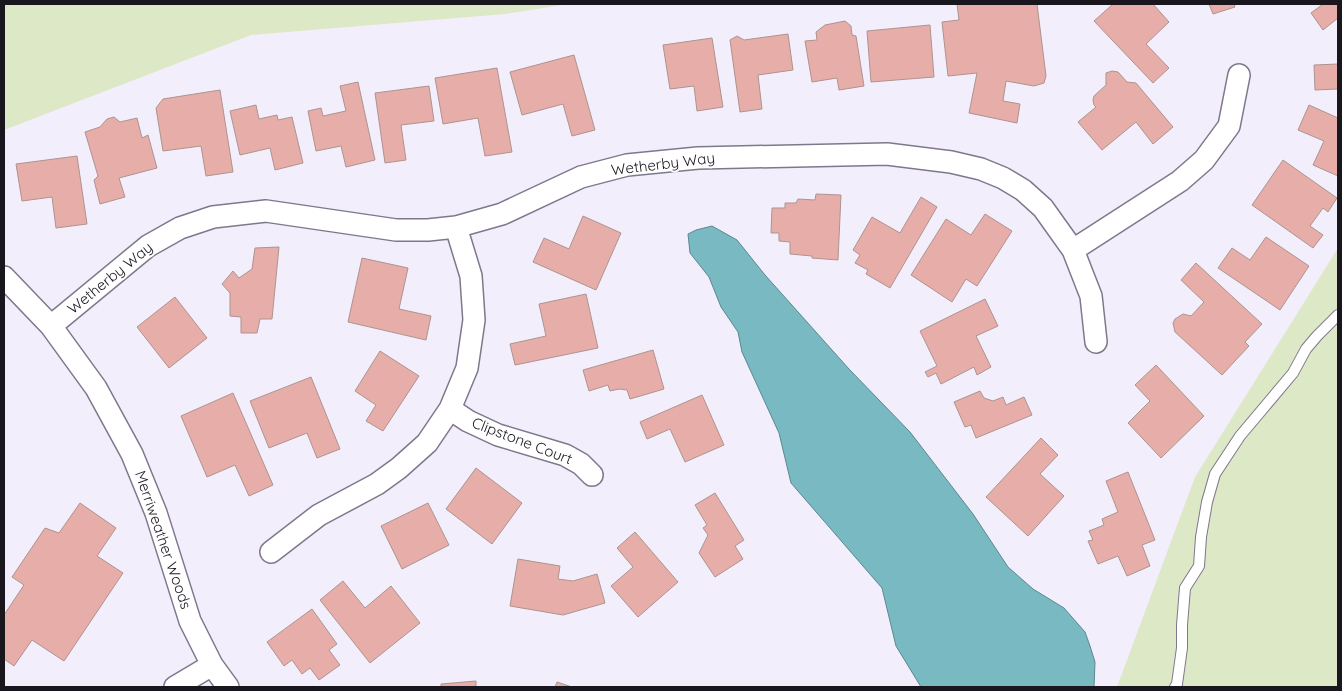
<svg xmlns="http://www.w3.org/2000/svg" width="1342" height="691" viewBox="0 0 1342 691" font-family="Quicksand,sans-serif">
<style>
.green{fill:#dce8c6}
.water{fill:#78b9c2;stroke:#5c8891}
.building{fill:#e7aea9;stroke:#ad9390}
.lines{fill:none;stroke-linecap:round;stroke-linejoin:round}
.service-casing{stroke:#7f778b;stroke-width:12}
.minor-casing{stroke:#7f778b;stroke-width:24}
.service{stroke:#fff;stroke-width:10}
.minor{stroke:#fff;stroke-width:21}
.labels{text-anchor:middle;stroke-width:4;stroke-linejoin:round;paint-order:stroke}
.street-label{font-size:15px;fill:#19161e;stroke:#fefefe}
</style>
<rect width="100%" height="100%" fill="#f3eefc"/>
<!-- green -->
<path class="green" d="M4,4H569L505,14L251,35L4,130Z
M1338,248V687H1117L1195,477Z"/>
<!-- water -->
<path class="water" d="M712,226L737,240L765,275L849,369L910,432L973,514L1008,567L1033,589L1064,608L1085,632L1090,646L1095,662L1094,687H921L896,646L882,588L791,483L779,433L742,352L738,332L721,307L709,277L690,253L688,234L696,230Z"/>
<!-- building -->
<path class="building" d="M957,4H1037L1046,76L1044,83L1034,86L1006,81L1003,101L1020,104L1017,123L969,113L977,73L948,76L942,22L959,20Z
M1113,4H1153L1169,22L1146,44L1169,68L1153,83L1094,21Z
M1209,4H1234L1235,7L1213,14Z
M1323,4H1338V18L1323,30L1311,13Z
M845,21L851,26L852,35L856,36L864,86L839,90L837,78L812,82L805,41L817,40L816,32L825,25Z
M930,25L934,77L871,82L867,31Z
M788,34L793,70L758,75L762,109L740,112L730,40L737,36L744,40Z
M712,38L723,107L697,111L694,86L670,89L663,45Z
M574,55L595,130L572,136L563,104L522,115L510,72Z
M1338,64V89L1315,90L1314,65Z
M497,68L512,152L485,156L478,118L443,124L435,78Z
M1112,71L1118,72L1127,82L1136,83L1173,127L1153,144L1136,122L1102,150L1078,122L1096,107L1094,105L1093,100L1094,96L1106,85V73Z
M358,82L375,160L346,167L341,146L316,151L308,111L321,108L323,116L346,111L340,86Z
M429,86L434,121L401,125L406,160L385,163L375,93Z
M220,90L233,172L206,176L201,146L163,151L156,108L163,99Z
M256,105L259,119L277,115L278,120L292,117L303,163L275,170L270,148L240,155L230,111Z
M1309,105L1338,118V176L1313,165L1324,141L1298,130Z
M114,117L120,122L137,118L142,138L148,135L157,168L119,178L125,197L100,204L94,180L98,176L85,132L100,127L107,119Z
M77,156L87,224L56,228L52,197L22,201L16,164Z
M1283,160L1337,198L1328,212L1323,208L1310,226L1323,235L1313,248L1252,205Z
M816,194L841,195L838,260L812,258V256L790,254V242L779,241V233H771L772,208H785V203H796L798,199L815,200Z
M921,197L937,207L890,288L866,274L868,270L855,263L860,255L853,250L872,217L900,233Z
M985,214L1012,231L977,286L966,279L952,302L911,275L946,219L971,235Z
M583,216L621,233L596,290L533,262L544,238L569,249Z
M1266,237L1309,266L1280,310L1218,268L1232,248L1250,260Z
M279,247L272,319H260L257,333H241V317L230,316V293L222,284L233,271L239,278L252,269L255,248Z
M362,258L408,268L399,309L431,316L426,340L348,322Z
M1196,263L1262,324L1245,342L1249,346L1222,375L1175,332L1173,323L1175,319L1183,314L1191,316L1204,302L1181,280Z
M586,294L598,348L515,365L510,344L546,336L539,304Z
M175,297L207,338L169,368L137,327Z
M985,299L998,326L976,336L991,367L977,375L974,367L941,384L936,373L928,377L925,372L937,366L920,331Z
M653,350L664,389L630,399L627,390L619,389L610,391L608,385L589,391L583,370Z
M380,351L419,376L383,431L366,421L376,405L355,391Z
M1156,365L1204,416L1161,458L1128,423L1150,401L1135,385Z
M311,377L340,449L317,458L307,433L269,448L250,401Z
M980,391L984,398L993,401L1003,397L1006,405L1024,397L1032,415L976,438L971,425L965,427L954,402Z
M233,393L273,485L249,496L235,465L207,477L181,416Z
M702,395L724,445L685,462L670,429L647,439L640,422Z
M1041,438L1058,455L1040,474L1064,496L1028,536L986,497Z
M476,468L522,503L492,544L446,509Z
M1128,472L1155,540L1142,545L1150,566L1127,576L1118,556L1098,564L1088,541L1093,540L1089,531L1104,525L1102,519L1118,512L1106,481Z
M715,493L744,540L735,546L743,559L715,577L699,553L708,535L703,528L707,525L695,505Z
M80,503L116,528L97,556L123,573L64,661L32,640L14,666L4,659V615L24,585L12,577L45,528L59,533Z
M428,503L449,545L402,569L381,526Z
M635,532L678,582L638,617L611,586L633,567L617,548Z
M518,559L560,566L558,579L573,581L597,574L605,603L563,615L510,606Z
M343,581L365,608L391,586L420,623L370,663L320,600Z
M312,609L337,644L329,650L340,665L319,680L310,668L302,674L292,660L284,666L267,642Z
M476,681V687H441V684Z
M557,682L572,687H555Z"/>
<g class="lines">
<defs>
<path id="service" d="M1175,687L1177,684L1182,648V625L1185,588L1199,566L1201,537L1207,502L1215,474L1240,436L1293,373L1306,349L1317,336L1338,315"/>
<path id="minor" d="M1073,250L1180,181L1204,160L1229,126L1239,75
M4,277L51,326L96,388L132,454L156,513L190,621L212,665L228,687
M51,326L148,246L180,228L213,217L266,211L396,230H428L456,227L502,214L581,177L627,165L698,158L887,154L951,162L981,169L1003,178L1023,190L1043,208L1073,250L1091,296L1096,342
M450,409L468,421L498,435L565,455L581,464L592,475
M271,552L319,515L377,484L399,468L427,443L450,409L467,368L474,320L471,276L456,227
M175,687L212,665"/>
</defs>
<!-- service casing -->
<use href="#service" class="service-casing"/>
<!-- minor casing -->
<use href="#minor" class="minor-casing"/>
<!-- service -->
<use href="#service" class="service"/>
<!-- minor -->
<use href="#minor" class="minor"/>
</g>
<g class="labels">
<!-- street labels -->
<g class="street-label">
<text transform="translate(663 164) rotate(-7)" y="5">Wetherby Way</text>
<text transform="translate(110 278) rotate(-39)" y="5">Wetherby Way</text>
<text transform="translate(522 441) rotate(21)" y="5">Clipstone Court</text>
<text transform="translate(163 540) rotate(71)" y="5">Merriweather Woods</text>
</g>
</g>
<!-- border -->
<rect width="1342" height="691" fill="none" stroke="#19161e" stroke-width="10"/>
</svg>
